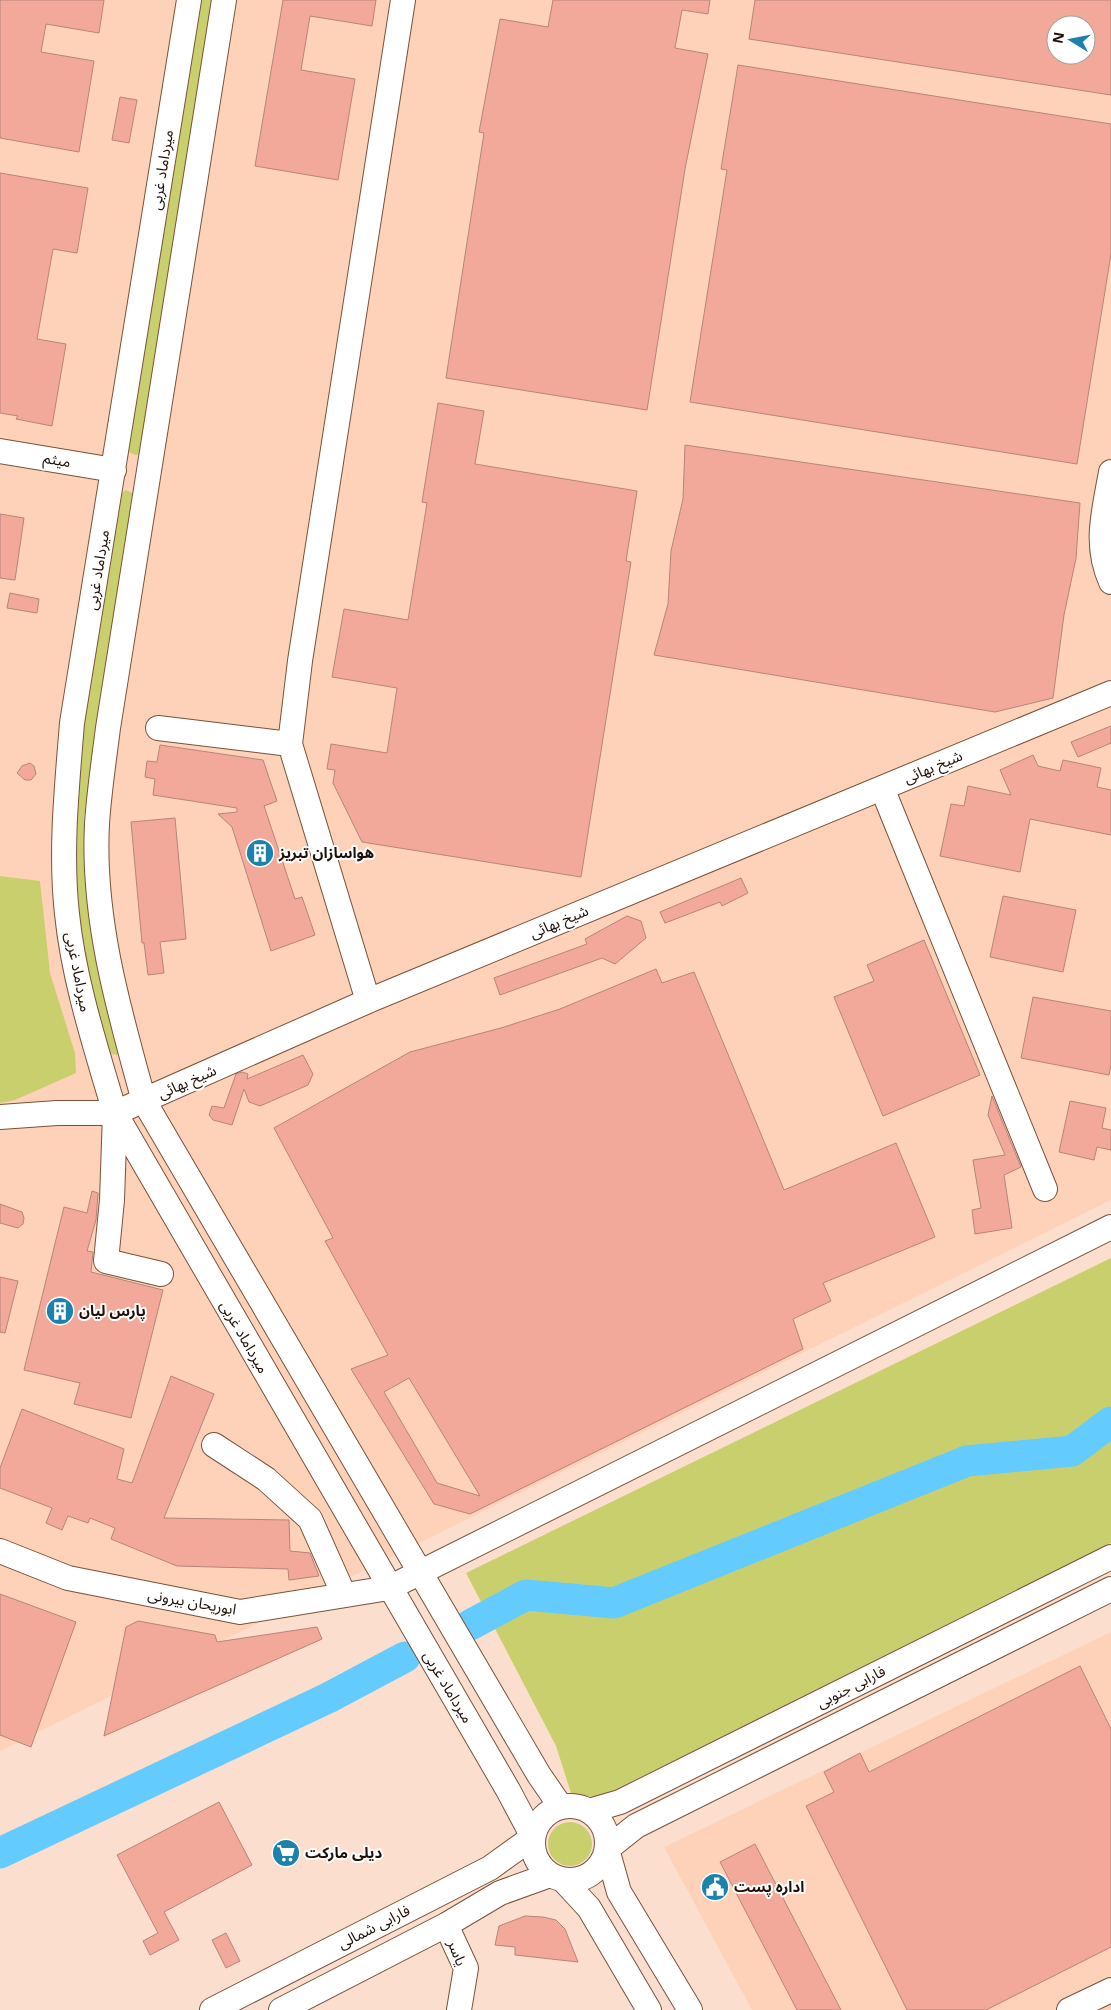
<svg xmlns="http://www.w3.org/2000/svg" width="1111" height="2010" viewBox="0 0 1111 2010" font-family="'Noto Sans','Noto Sans Arabic',sans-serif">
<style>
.built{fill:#fed2b9;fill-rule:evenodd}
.green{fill:#c9cf6d}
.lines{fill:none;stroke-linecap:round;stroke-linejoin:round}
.river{stroke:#63cbfe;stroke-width:31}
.building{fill:#f3a99a;stroke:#b6847a;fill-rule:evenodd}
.minor-casing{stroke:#795139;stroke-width:26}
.minor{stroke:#fff;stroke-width:24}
.labels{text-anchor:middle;stroke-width:4;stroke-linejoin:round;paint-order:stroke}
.street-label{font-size:15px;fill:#1f0f06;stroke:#fff}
.poi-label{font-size:15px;font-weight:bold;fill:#1f0f06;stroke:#fff;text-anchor:start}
</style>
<rect width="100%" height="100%" fill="#fbdece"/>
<!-- built -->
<path class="built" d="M0,0H1111V1200L0,1751ZM1056,25H1086V55H1056Z
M1111,1632V2010H752L664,1847Z"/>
<!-- green -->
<path class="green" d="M200,0H214L141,454L135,455L127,451Z
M126,490L134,494L135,503L112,630L84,817L88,874L121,1049L117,1055L109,1053C88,984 71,898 75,826C80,715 102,604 119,495Z
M0,876L40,881L50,973L75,1053L76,1073L15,1100L0,1103Z
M1111,1258V1543L599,1798L571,1793L556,1746L466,1573Z
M548 1844a22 22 0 1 1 44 0a22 22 0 1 1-44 0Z"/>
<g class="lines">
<!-- river -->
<path class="river" d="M470,1625L526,1595L614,1603L967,1461L1072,1451L1111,1422
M0,1853L328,1698L405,1657"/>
</g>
<!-- building -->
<path class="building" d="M0,0H104L99,33L46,24L41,52L94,61L79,152L0,138Z
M283,0H376L372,26L310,16L301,70L355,79L338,180L255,166Z
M553,0H710L708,14L682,10L675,48L708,54L685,169L647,410L446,378L484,133L479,132L500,19L548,27Z
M755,0H1111V95L749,39ZM1056,25H1086V55H1056Z
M738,65L1111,124V254L1077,464L690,402L727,170L721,169Z
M120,97L137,100L129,143L112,140Z
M0,173L88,188L77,253L53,249L37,339L66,344L52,426L16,419L18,416L0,413Z
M438,403L484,411L475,464L637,491L626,561L631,562L581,877L362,842L333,783L335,770L327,769L331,744L387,753L397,688L332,677L344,609L408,620L427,503L422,502Z
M685,445L1080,503L1076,558L1064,615L1053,698L995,712L654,655L668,604L671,551L683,499Z
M0,514L24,518L15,580L0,578Z
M10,593L39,599L37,613L7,608Z
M1111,726V743L1078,757L1071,742Z
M160,745L263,760L277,801L264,806L295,899L302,897L315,935L271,951L232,827L218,814L237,812V808L153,795L155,779L145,777L147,761L157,762Z
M1033,755L1038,766L1060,771L1063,760L1101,768L1097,787L1111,790V835L1030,819L1020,872L940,856L951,804L964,806L968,786L1011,795L1000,770Z
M30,763L34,766L36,774L31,780H25L17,773L22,766Z
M175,818L186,939L160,942L164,973L148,975L144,943H142L131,822Z
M741,878L748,893L722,906L720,902L665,923L660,912Z
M1003,896L1076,910L1063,972L990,957Z
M627,916L641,921L646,938L615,964L602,958L500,995L494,978L587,944L585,939Z
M924,940L980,1075L883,1116L834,997L874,981L867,965Z
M656,969L662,983L694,972L784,1190L896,1143L935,1237L823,1283L831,1301L793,1319L803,1349L470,1514L434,1504L351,1369L388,1355L325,1241L333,1238L274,1128L410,1052L501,1028L560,1009ZM409,1378L480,1496L437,1483L384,1392Z
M1033,997L1111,1011V1065L1109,1075L1021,1058Z
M303,1055L313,1074L308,1085L260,1106L249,1102L244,1089L232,1125L213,1120L209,1115L212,1106L224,1108L236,1074L242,1072L248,1074L247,1079Z
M992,1096L1021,1167L1004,1175L1012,1228L975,1234L972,1210L981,1208L973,1160L1005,1155L988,1115Z
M1070,1101L1106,1108L1102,1128L1111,1130V1150L1097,1147L1094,1160L1059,1152Z
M92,1191L98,1193L96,1220L87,1251L93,1252L91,1272L163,1290L131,1418L74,1404L80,1383L24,1370L64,1207L87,1213Z
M0,1204L22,1212L24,1218L23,1224L18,1228L0,1223Z
M0,1277L18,1281L5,1333L0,1332Z
M171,1376L214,1394L164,1518L289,1520L290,1551L310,1553L319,1576L289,1580L288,1569L177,1566L111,1539L115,1528L90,1518L88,1523L68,1516L62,1530L46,1523L52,1508L0,1488V1468L22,1409L124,1449L117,1479L132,1483Z
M0,1594L76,1622L31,1747L0,1735Z
M138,1621L215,1635L217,1642L317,1627L322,1639L104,1736L126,1627Z
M1080,1666L1111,1729V1947L986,2010H907L806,1806L834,1792L824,1772L860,1753L869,1772Z
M219,1802L252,1865L164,1912L179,1940L150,1955L143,1941L158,1933L117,1855Z
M755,1844L841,2010H797L720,1862Z
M525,1916L543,1917L556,1920L565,1929L578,1962L515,1955V1947L495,1945L499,1926Z
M226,1933L240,1961L226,1968L212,1940Z"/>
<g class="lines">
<defs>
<path id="minor" d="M189,0L72,723C67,786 60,851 67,914C74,982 96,1048 115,1113L508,1790L533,1837L490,1868L212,2010
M224,0L108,728C104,760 99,792 97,824C92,918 119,1011 144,1101L539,1775L561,1807
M0,451L114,470
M1111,472C1104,512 1094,544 1111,582
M158,728L290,744
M882,788L1045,1189
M368,1001L290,744L300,661L403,0
M115,1113L112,1200L106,1261L161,1274
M0,1117L57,1113H115L368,1001L1111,693
M214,1445L266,1479L310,1519L344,1595
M0,1551L68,1578L240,1612L389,1588L1111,1227
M533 1843a37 37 0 1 1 74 0a37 37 0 1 1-74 0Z
M589,1811L620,1802L1111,1557
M564,1881L589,1908L649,2010
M446,1925L466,1968L459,2010
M281,2010L446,1925L500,1893L550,1875
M690,2010L619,1892L607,1849L636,1826L1111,1589
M1069,2010L1111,1990"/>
</defs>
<!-- minor casing -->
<use href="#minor" class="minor-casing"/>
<!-- minor -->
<use href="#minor" class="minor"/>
</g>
<!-- icons -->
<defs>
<symbol id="building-disc" viewBox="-11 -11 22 22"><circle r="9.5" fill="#1c82ac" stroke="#fff"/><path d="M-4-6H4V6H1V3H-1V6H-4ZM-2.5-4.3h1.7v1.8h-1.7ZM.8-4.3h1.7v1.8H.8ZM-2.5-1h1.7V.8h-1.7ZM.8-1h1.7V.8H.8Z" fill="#fff"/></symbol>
<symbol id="supermarket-disc" viewBox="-11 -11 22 22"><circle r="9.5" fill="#1c82ac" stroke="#fff"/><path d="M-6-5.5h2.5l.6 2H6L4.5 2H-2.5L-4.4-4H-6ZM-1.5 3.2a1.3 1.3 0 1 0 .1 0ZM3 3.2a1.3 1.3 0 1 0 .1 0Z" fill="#fff"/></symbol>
<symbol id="civic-disc" viewBox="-11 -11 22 22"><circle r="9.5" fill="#1c82ac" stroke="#fff"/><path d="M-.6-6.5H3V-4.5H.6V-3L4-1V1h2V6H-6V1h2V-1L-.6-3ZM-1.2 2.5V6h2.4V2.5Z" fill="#fff"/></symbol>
</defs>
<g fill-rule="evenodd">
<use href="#building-disc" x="244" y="837" width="32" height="32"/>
<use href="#building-disc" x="44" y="1295" width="32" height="32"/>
<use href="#supermarket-disc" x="270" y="1837" width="32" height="32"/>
<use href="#civic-disc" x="699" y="1871" width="32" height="32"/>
</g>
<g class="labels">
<!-- street labels -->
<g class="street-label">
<text transform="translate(162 170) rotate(-81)" y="5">میرداماد غربی</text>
<text transform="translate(57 460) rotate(10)" y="5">میثم</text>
<text transform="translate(98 570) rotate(-81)" y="5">میرداماد غربی</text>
<text transform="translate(933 767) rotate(-23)" y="5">شیخ بهائی</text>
<text transform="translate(559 922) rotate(-23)" y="5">شیخ بهائی</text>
<text transform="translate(78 972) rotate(79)" y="5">میرداماد غربی</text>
<text transform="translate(187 1082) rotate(-24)" y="5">شیخ بهائی</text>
<text transform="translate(244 1337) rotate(60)" y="5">میرداماد غربی</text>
<text transform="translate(192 1602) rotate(10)" y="5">ابوریحان بیرونی</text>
<text transform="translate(448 1687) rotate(59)" y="5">میرداماد غربی</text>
<text transform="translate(851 1687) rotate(-27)" y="5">فارابی جنوبی</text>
<text transform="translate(374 1927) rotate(-27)" y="5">فارابی شمالی</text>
<text transform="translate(457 1953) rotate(68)" y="5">یاسر</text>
</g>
<!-- poi labels -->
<g class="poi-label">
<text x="279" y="858">هواسازان تبریز</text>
<text x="79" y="1316">پارس لیان</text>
<text x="305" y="1858">دیلی مارکت</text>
<text x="734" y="1892">اداره پست</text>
</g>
</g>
<!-- north arrow -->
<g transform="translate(1071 40) rotate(280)"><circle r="24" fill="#ffffff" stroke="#a59f9b"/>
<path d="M0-4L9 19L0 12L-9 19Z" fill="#1c82ac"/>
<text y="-8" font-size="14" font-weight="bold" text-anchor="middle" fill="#1f0f06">N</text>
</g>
</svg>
